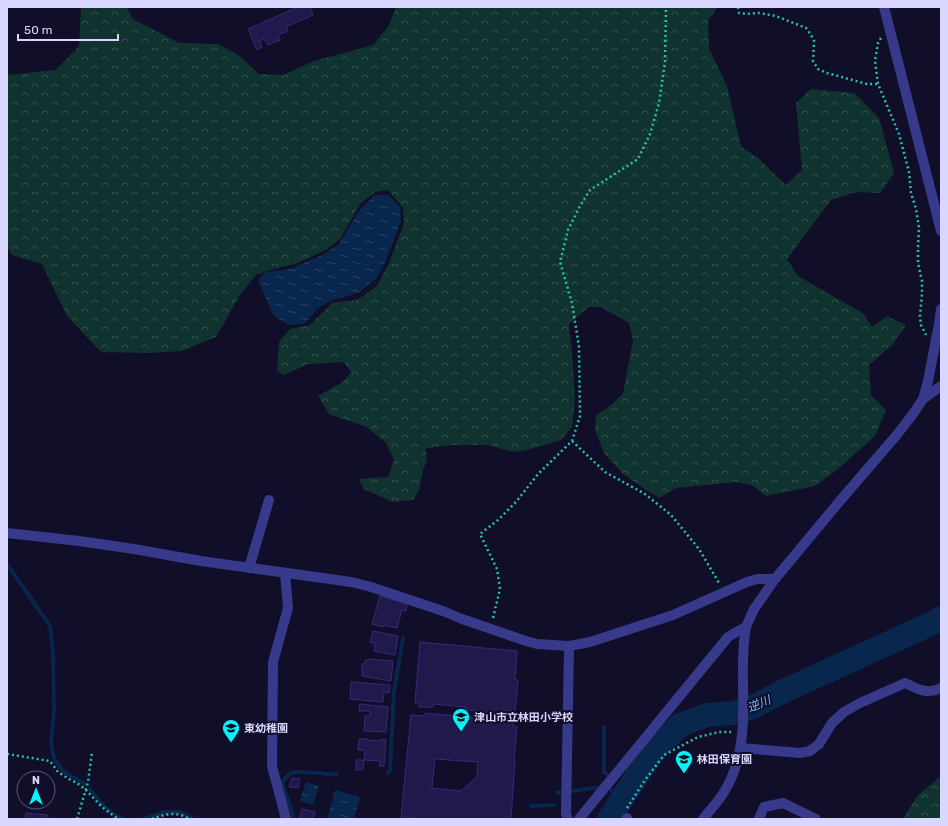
<svg xmlns="http://www.w3.org/2000/svg" width="948" height="826" viewBox="0 0 948 826" font-family="Rubik,'Noto Sans JP',sans-serif">
<style>
.forest{fill:url(#forest-crowns)}
.water{fill:url(#water-ripples)}
.lines{fill:none;stroke-linecap:round;stroke-linejoin:round}
.stream{stroke:#09264d;stroke-width:4}
.river{stroke:#09264d;stroke-width:24}
.building{fill:#20194b;stroke:#352a78;fill-rule:evenodd}
.path{stroke:#28c1af;stroke-width:2.5;stroke-dasharray:2 3;stroke-linecap:butt}
.minor{stroke:#37398b;stroke-width:10}
.tertiary{stroke:#37398b;stroke-width:10}
.labels{text-anchor:middle;stroke-width:4;stroke-linejoin:round;paint-order:stroke}
.poi-label{font-size:11px;font-weight:bold;fill:#d9d6ff;stroke:#110e29;text-anchor:start}
.water-label{font-size:12px;font-style:italic;fill:#64c1ff;stroke:#110e29}
</style>
<defs>
<pattern id="forest-crowns" width="20" height="18" patternUnits="userSpaceOnUse"><rect width="20" height="18" fill="#113330"/><path d="M2 6a3 3 0 1 1 6 0M12 15a3 3 0 1 1 6 0" fill="none" stroke="#33504f"/></pattern>
<pattern id="water-ripples" width="26" height="14" patternUnits="userSpaceOnUse"><rect width="26" height="14" fill="#09264d"/><path d="M2 4q2-2 4 0t4 0M15 11q2-2 4 0t4 0" fill="none" stroke="#2c4568"/></pattern>
</defs>
<rect width="100%" height="100%" fill="#110e29"/>
<!-- forest -->
<path class="forest" d="M83,7H127L133,19L179,43L218,44L238,55L259,74L283,75L314,61L373,45L388,27L396,7H718L708,20L709,49L727,86L741,146L759,159L786,185L802,170L796,103L811,89L854,93L879,118L894,173L880,193L856,192L831,200L787,259L798,276L864,314L872,327L887,316L906,325L892,345L869,365L871,395L886,410L875,436L837,470L815,486L766,496L752,485L735,482L676,488L659,498L624,475L604,453L595,430L596,415L606,409L623,394L633,340L629,323L601,307H589L569,324L572,353L575,400L572,427L561,440L527,450L513,452L488,445H454L426,448L427,461L423,469L419,490L413,500L392,502L364,489L359,479L388,477L394,460L386,443L367,427L329,414L318,396L343,382L351,372L344,362L308,364L284,375L277,371L279,342L290,329L310,325L332,303L357,300L377,286L389,263L404,223L403,208L388,190L375,192L360,204L340,239L326,250L295,264L270,270L256,275L240,295L216,337L182,351L150,353L101,352L67,316L42,264L12,255L7,248V75L56,70L79,46L81,9Z
M941,776V819H903L917,796Z"/>
<!-- water -->
<path class="water" d="M375,195H388L400,207L401,221L385,263L376,279L358,293L332,300L318,308L304,324L288,325L273,315L259,282L261,275L267,272L290,269L324,254L339,244L360,209Z
M306,782L319,786L313,805L300,801Z
M335,790L360,797L354,819H327Z"/>
<g class="lines">
<!-- stream -->
<path class="stream" d="M7,565L14,574L50,626L53,653L54,711L51,744L54,759L64,772L85,784
M604,727V772L608,775
M388,773L390,771L394,692L403,638
M90,789C99,800 108,814 123,819
M611,790L626,801
M557,793L602,787
M531,806L554,805
M144,819L165,812H180L193,819
M294,819L282,782C285,779 288,775 291,773C298,770 328,774 337,775"/>
<!-- river -->
<path class="river" d="M609,819L651,754L680,725L707,715L733,713L751,708L786,690L935,622L941,618"/>
</g>
<!-- building -->
<path class="building" d="M298,7H310L313,15L286,27L288,31L278,35L280,40L268,45L264,39L259,41L262,47L257,50L248,29Z
M380,596L407,604L406,611L402,610L397,628L384,625L383,627L372,624Z
M373,631L398,636L395,655L374,651L375,643L370,642Z
M420,642L517,651L515,679L518,680L515,711H501L500,719L487,717V712L466,710V707L433,704V707H419V703H415Z
M368,659L393,661L391,681L362,676V664H365V660L368,661Z
M351,682L390,685L389,693L384,692L383,702L350,699Z
M360,704L388,707L386,732L364,731L365,716H370V711H359Z
M425,713L513,721V726L517,727L514,761H515L511,819H426L401,817L411,715L425,716ZM435,759L478,762L477,777L461,791L432,788Z
M359,739H368V740L381,741V739L386,740L384,766H379L380,761L364,760L365,750H358Z
M356,760H364L363,770H356Z
M292,778L300,779L298,788L289,787Z
M302,809L315,812L313,819H299Z
M26,813L48,815V819H25Z"/>
<g class="lines">
<!-- path -->
<path class="path" d="M738,7L739,13L746,14L759,13L776,16L806,28L811,35L814,41L813,61L818,69L827,73L867,84H878
M881,38L878,43L875,61L878,84L899,134L909,172L911,193L916,209L919,228L918,248V263L922,281V294L920,316L921,325L926,335
M572,441L605,472L645,494L671,515L699,549L719,583
M493,618L500,589L497,569L480,534L498,520L516,502L538,474L572,441L580,416L579,347L572,303L560,262L568,230L580,206L590,190L638,159L650,134L659,103L665,62L666,7
M7,754L50,761L58,772L69,779L77,783L86,790L102,807L118,819
M627,808L645,780L664,755L698,737L719,732H731
M77,819L88,782L92,752
M152,819C164,814 178,811 189,819"/>
<!-- minor -->
<path class="minor" d="M884,7L941,231
M923,399L941,386
M7,533L79,541L134,549L201,561L351,582L371,587L443,611L462,619L526,641L537,644L569,646L590,642L673,615L747,582L757,579H775
M249,568L269,500
M285,573L288,608L273,662L272,766L286,819
M741,748L800,753L810,751L819,744L832,723L844,712L860,703L905,683C918,689 927,695 941,688
M568,819L566,814L569,646
M579,819L728,637L738,631L746,627L754,609L775,579L839,502L895,437L913,414L923,399L928,381L939,324L941,309
M626,819L627,818
M759,819L764,807L783,803L816,819"/>
<!-- tertiary -->
<path class="tertiary" d="M703,819C710,810 718,802 724,792C744,760 744,722 743,685C743,666 742,647 746,627"/>
</g>
<!-- icons -->
<defs>
<symbol id="school-pin" viewBox="-11 -11 22 30"><path d="M0 17L-7.5 6A9.5 9.5 0 1 1 7.5 6Z" fill="#02f5ff" stroke="#110e29"/><path d="M0-5L7-2L0 1L-7-2ZM-4 1L0 2.5L4 1V4Q0 6-4 4Z" fill="#111"/></symbol>
</defs>
<g fill-rule="evenodd">
<use href="#school-pin" x="451" y="707" width="20" height="27"/>
<use href="#school-pin" x="221" y="718" width="20" height="27"/>
<use href="#school-pin" x="674" y="749" width="20" height="27"/>
</g>
<g class="labels">
<!-- poi labels -->
<g class="poi-label">
<text x="474" y="721">津山市立林田小学校</text>
<text x="244" y="732">東幼稚園</text>
<text x="697" y="763">林田保育園</text>
</g>
<!-- water labels -->
<g class="water-label">
<text transform="translate(759 704) rotate(-23)" y="4">逆川</text>
</g>
</g>
<!-- border -->
<rect width="948" height="826" fill="none" stroke="#d9d6ff" stroke-width="16"/>
<!-- north arrow -->
<g transform="translate(36 790)"><circle r="19" fill="#110e29" stroke="#615e7f"/>
<path d="M0-3L7 15L0 10L-7 15Z" fill="#02f5ff"/>
<text y="-6" font-size="11" font-weight="bold" text-anchor="middle" fill="#d9d6ff">N</text>
</g>
<!-- scale -->
<path d="M18 34v6h100v-6" fill="none" stroke="#d9d6ff" stroke-width="2"/>
<text x="24" y="34" font-size="12" fill="#d9d6ff" stroke="#110e29" stroke-width="3" paint-order="stroke">50 m</text>
</svg>
